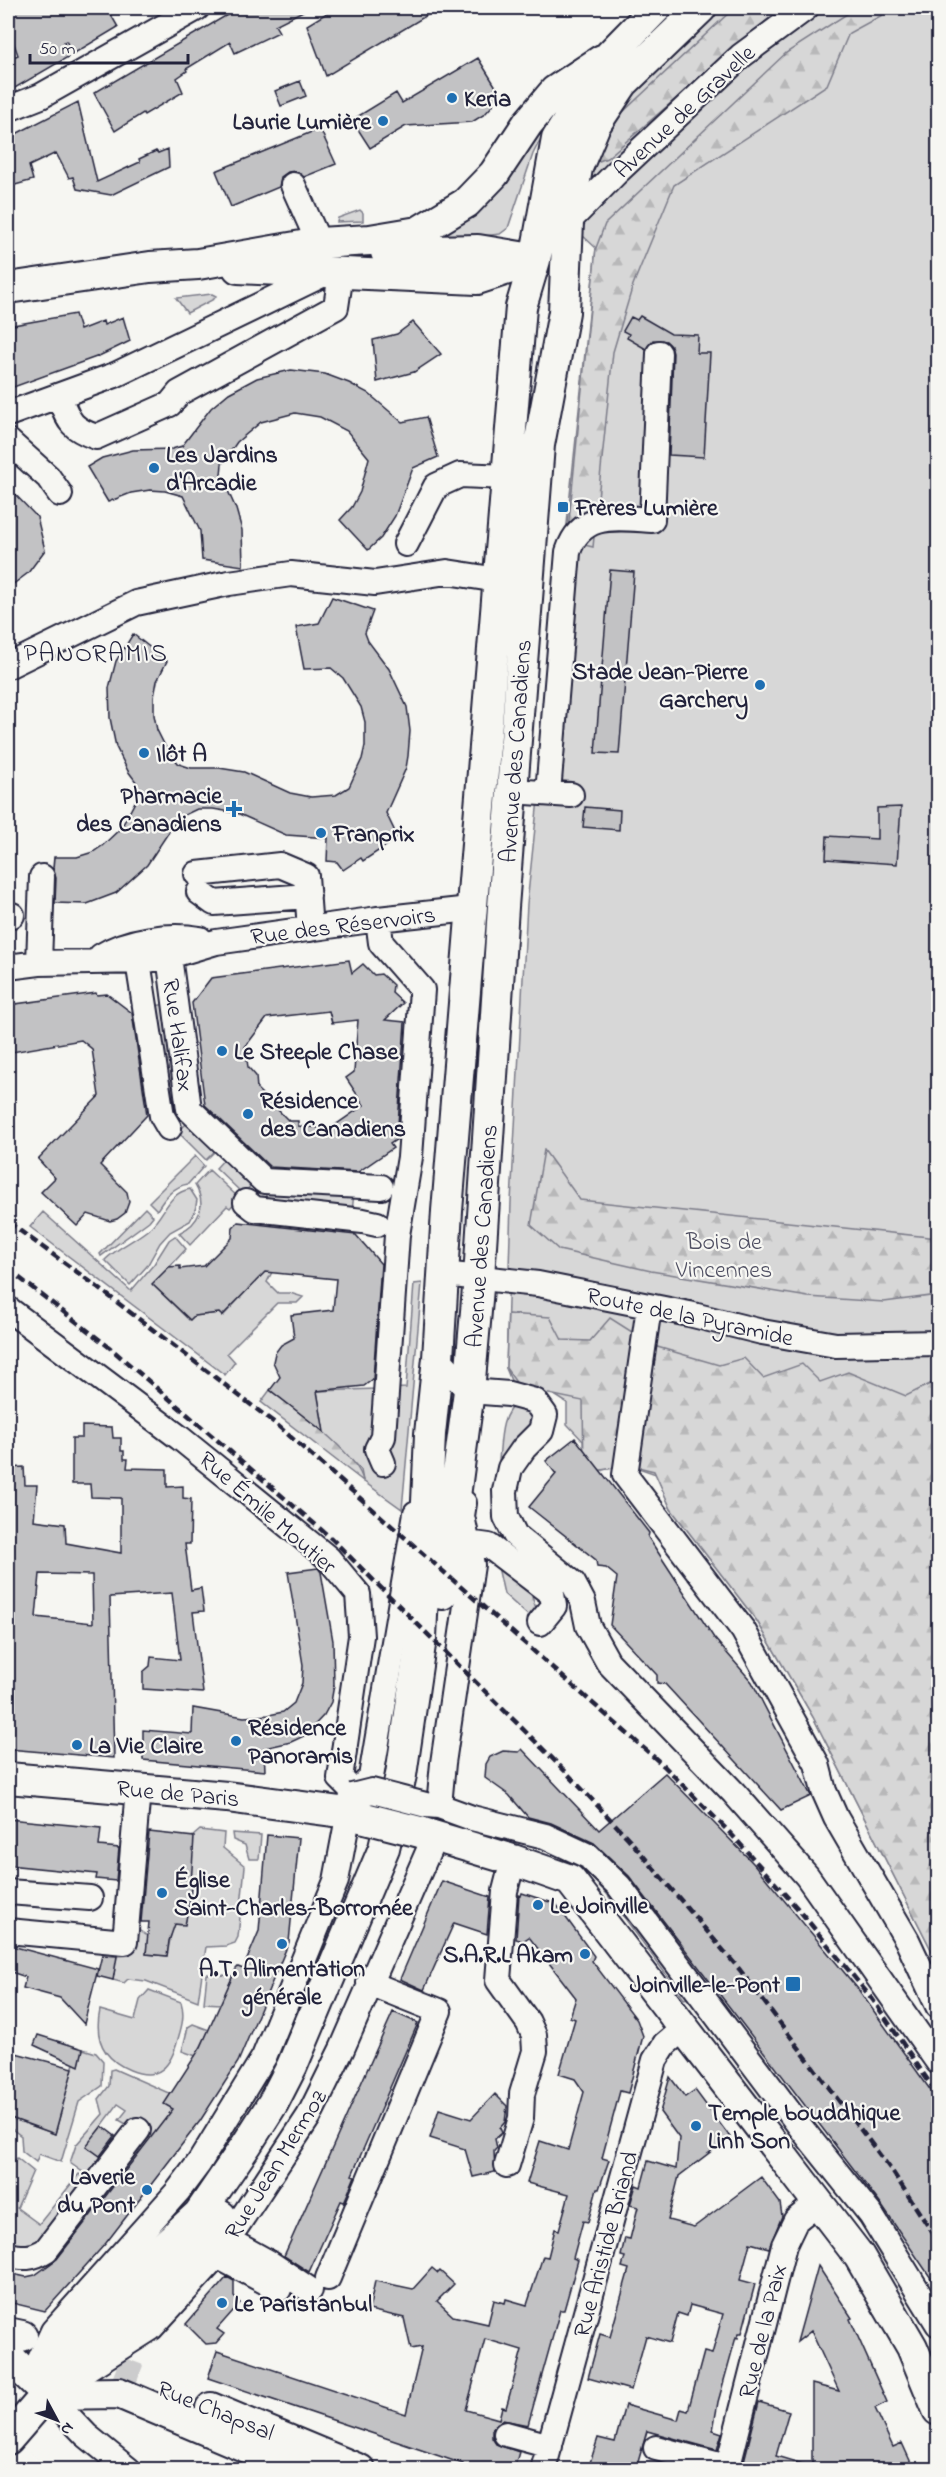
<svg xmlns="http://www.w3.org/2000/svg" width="946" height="2477" viewBox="0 0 946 2477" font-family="'Indie Flower',sans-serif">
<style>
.green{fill:#d7d7d7;stroke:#7c7c89;stroke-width:1.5}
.forest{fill:url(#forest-firs);stroke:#7c7c89;stroke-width:1.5}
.pier{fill:#f6f6f2}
.building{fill:#c2c2c4;stroke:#22223b;stroke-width:1.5;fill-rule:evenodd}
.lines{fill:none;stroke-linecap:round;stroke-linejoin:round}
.major-tunnel{stroke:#cccccd;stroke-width:30;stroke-dasharray:30 15;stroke-linecap:butt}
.minor-casing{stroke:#22223b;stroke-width:28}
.major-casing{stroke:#22223b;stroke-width:34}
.minor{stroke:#f6f6f2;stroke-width:24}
.major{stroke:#f6f6f2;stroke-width:30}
.rail{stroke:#22223b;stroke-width:4.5;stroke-dasharray:9 4.5;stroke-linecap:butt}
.minor-bridge-casing{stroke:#22223b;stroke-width:28;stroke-linecap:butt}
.major-bridge-casing{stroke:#22223b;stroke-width:34;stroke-linecap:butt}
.minor-bridge{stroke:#f6f6f2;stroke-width:24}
.major-bridge{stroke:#f6f6f2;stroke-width:30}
.poi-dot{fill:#1f6fb2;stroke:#f6f6f2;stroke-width:2}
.labels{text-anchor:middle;stroke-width:4.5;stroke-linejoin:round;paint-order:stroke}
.poi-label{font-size:24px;font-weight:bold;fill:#22223b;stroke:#f6f6f2;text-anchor:start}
.street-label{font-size:24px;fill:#22223b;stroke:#f6f6f2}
.park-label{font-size:24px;fill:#4f4f62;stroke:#f6f6f2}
.neighbourhood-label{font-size:26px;letter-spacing:1.5px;fill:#22223b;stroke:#f6f6f2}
</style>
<defs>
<pattern id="forest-firs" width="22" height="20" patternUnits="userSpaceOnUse" patternTransform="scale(1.5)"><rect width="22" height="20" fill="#d7d7d7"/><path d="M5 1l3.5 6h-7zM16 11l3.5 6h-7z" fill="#b8b8b9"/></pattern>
</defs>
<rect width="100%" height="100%" fill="#f6f6f2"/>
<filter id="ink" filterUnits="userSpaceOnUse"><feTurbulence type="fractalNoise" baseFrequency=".0167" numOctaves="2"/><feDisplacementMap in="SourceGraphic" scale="12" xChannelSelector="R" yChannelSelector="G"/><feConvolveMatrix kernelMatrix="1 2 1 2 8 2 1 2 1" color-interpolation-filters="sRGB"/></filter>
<g filter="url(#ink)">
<!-- green -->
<path class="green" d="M701,8H938V1963L813,1717L757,1621L671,1509L656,1474L630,1465L584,1473L583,1441L567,1424V1403L553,1394L512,1383L506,1368L511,1202L527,904L596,248L568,222L595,125Z
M558,104L533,154L508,228L500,234L424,243Z
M360,210L363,213V221L337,222L338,218Z
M212,294L216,296L214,299L187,313L176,298Z
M169,1004L184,1110L168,1113L153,1006Z
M190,1120L218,1148L206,1160L178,1132Z
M195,1156L204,1166L188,1184C173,1186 164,1199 157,1210L149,1202Z
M227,1156L254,1182L243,1194L216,1168Z
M209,1170L239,1198L230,1208L227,1206L190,1245L179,1233C200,1223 207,1205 195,1185Z
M267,1185L354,1193L352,1212L265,1204Z
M190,1189L197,1200L195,1211L190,1221L170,1232L160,1243L147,1266L130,1285L105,1260C119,1246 137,1240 151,1227C165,1214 168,1193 190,1189Z
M145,1208L153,1216L149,1221L101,1256L100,1254Z
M43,1212L131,1291L154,1264L169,1240L175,1236L186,1249L153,1285L189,1320L194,1316L219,1313L223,1316L250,1287L263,1268L272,1272L267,1282L278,1293H290L303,1297L297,1303H277L227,1353L235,1362L225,1375L30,1227Z
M422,1283L402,1509L363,1481L361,1470L320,1429L323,1427L317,1391L406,1388L414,1284Z
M517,1403L526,1407L531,1415L529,1425L505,1460H499C501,1442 500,1413 517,1403Z
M200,1830L224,1833L223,1848L245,1866L238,1937L235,1943L226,1946L206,1947L198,2001L146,1981L128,1979L124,1983L113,1980L117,1956L130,1955L133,1926L146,1935L152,1934L148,1937L146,1954L167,1956L172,1928L175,1924L181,1925L186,1921L193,1836Z
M232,1833L261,1835L259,1859H249L245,1845L233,1840Z
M501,1836L554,1849L598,1876L689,1998L684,1999L607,1894L584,1870L558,1855Z
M207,1974L233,1976L221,2004L204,2003Z
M149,1990L181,2002C185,2015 182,2026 178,2039C171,2066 159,2082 130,2070C103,2059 94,2038 100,2010L135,2020L140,2000Z
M193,2024L209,2030L196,2056L182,2051L188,2027Z
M83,2049L96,2053L103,2061L102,2086L79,2102L61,2162L39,2154L36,2162L22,2151L21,2136L8,2126V2117L55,2134L74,2063L79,2065Z
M114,2069L171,2094L173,2109L151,2138L119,2120L127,2110L118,2104L87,2146L101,2157L116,2137L122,2143L94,2180L70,2163L76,2145L103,2114L99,2099L109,2086L110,2070Z
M17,2158L33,2171L17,2208L39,2224L79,2174L91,2183L46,2242L8,2250V2167Z"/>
<!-- forest -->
<path class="forest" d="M734,8H781L607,158L599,161L593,154L606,128Z
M856,8H895L849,33L827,85L674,185L633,285L613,352L593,547L567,541L596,248L605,224L786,53Z
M544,1150L580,1200L938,1238V1295L884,1302L808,1297L651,1271L559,1250L531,1225Z
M508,1314L550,1317L562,1340L590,1341L610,1318L654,1346L719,1365L744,1358L763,1378L802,1364L820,1382L848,1372L906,1396L938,1380V1963L813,1717L757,1621L671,1509L654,1471L630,1465L584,1473L583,1401L520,1388L506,1368Z
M270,1390C293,1408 358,1453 363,1481L261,1402Z
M498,1567L531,1594L537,1611L533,1620L504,1594Z"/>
<!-- pier -->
<path class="pier" d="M8,2436L41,2462L34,2469H8Z"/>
<!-- building -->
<path class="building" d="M8,8H107L118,27L73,54L66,41L64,42L68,57L8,92V59L18,55L8,27Z
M239,8H309L275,25L279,32L235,53L230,42L186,69L187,71L177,78L183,92L144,115L143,113L115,131L94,93Z
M335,8H439L326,76L307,25Z
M478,58L496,87L493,105L485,114L472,122L406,126L370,148L352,120L396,93L402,103Z
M300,81L306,96L281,106L275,91Z
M78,102L97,182L140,162L139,159L156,151L158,153L168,149L169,167L111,195L77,189L73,177L69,178L56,153L29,166L33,180L8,187V138Z
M314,131H321L336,164L304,177L295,171L288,172L281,177L279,187L231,207L216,171Z
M75,314L80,330L103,321L104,325L123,317L130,341L99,356L8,389V326Z
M640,316L671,334L698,335L697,353H710L704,457L669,455L673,353L671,346L666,341L653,340L646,349L627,338L629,334L623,331L631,317L637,320Z
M413,322L441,354L414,372L377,382L373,340L397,334Z
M291,370L325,374L349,383L368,393L402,422L426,417L438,457L413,468L395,516L381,538L368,550L340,520L352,507L360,492L369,458L347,431L320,417L295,413L261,422L237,442L222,464L221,475L236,509L242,530L243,566L202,560L200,531L183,496L165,491L150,490L131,493L108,502L87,467L102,458L133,450L172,449L182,446L211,408L229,393L257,378Z
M8,487L37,517L45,550L28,573L8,588Z
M610,570L634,572L619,754L595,753Z
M332,597L373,611L365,633L368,641L389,669L407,707L410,731L408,756L406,768L386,813L398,838L363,861L361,858L343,870L337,862L327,861L328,838L286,835L237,813L213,809H197L178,818L147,865L116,893L87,904L55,903L56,878L53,868L54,857H77L93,852L102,846L121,828L137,798L139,791L137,783L128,771L116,747L110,718L109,688L116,661L133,634L167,661L157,681L154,697V715L157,730L167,750L179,764L191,768H219L244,772L290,793L311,797L336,795L349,787L362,759L365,746V722L361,707L343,678L331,668L304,669L296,627L319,623Z
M585,807L620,810L619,830L583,827Z
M901,807L897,864L826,859L827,836L877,839V808Z
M349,960L352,973L363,964L374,975L381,974L393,985L392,993L403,1003L385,1020L405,1022L397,1139L390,1144L393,1148L358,1172L270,1167L205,1105L192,1003L211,978ZM329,1011L332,1023L358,1020L354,1072L346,1078L364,1105L334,1126V1129L298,1126V1121H289L257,1089L256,1076L248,1067L245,1047L267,1018Z
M96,993L97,995L107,994L132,1013L147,1115L100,1165L127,1192L129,1202L125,1213L117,1219L110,1221L88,1214L77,1226L41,1192L55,1178L38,1159L99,1096L92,1049L81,1040L12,1052L11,1049L8,1050V1005Z
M238,1222L356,1235L381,1264L373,1379L364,1386L317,1391L324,1432L270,1390L280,1377L273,1362L275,1353L281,1345L294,1338L291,1315L333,1310L336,1279L265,1272L222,1316L219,1313L194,1316L190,1320L152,1284L169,1267L180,1266V1269L204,1266L232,1238L233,1227Z
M82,1426L112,1427L113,1438H121V1451H124V1459H128L127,1468L167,1469V1487L183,1486V1498L191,1499L190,1544H185L191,1590L201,1588L204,1611L193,1612L203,1693L143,1689V1672L150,1666L151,1657L180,1660L172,1593L110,1597L114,1758L8,1749V1468L24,1467L25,1485H37L34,1520L65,1524L66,1543L121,1553V1498L91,1497L90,1484H72V1438H82ZM40,1574L92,1575L93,1623L36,1617Z
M575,1438L649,1533L648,1537L714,1638L752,1682L811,1796L781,1810L665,1684L657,1683V1675L610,1625L617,1577L606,1568L597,1567L596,1560L529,1507L556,1474L546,1461Z
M318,1568L321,1572L333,1641L334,1685L331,1702L324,1715L304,1736L291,1742L264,1748L265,1771L143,1760V1730L192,1734L193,1708L244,1717L269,1715L283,1712L294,1703L302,1683L303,1665L288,1572Z
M522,1749L599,1830L665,1773L753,1863L858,1989L939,2102V2290L882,2206L629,1876L594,1843L551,1823L528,1817L509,1795L485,1778L486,1764L490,1757L503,1751L519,1752Z
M8,1819L101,1828L99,1846L119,1848L116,1881L96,1879L97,1874L8,1865Z
M149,1832L194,1837L190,1900L185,1925L175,1924L169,1941L167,1956L146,1954L149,1922H141Z
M267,1835L299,1838L289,1942L238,2062L200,2121L106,2243L45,2311L8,2302V2273L26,2277L35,2275L57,2259L173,2109L164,2104L201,2047L236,1969L238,1967L243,1969L259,1931Z
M442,1881L490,1897L487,1934L454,1923L424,1990L400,1979Z
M522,1893L556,1904L594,1956L592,1961L637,2020L643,2036L628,2093L620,2091L602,2158L609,2160L599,2189H597L588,2222L583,2221L573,2258L578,2260L564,2310H560L554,2332L528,2425L503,2420L496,2424L492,2430V2438L496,2444L519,2452L514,2469H461L463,2464L208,2378L217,2351L406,2414L422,2347L411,2349L404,2318L369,2310L375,2281L413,2289L432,2268L438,2273L440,2271L454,2284L437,2301L453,2316L488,2324L494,2300L505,2303L506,2299L527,2305L543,2256L548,2257L555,2229L559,2230L569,2194L527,2183L540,2141L568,2150L584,2092L575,2079L559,2074L575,2019L570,2017L576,1998L529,1937L523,1941L516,1939L519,1895L521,1896ZM485,2339L522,2350L506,2408L502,2407L499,2419L466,2410Z
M8,1945L98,1969L84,2024L60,1998L23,1988L26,1977L8,1971Z
M102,1955L117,1956L113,1980L97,1976Z
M393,2012L418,2023L352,2175L355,2176L348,2193L344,2202L341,2201L309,2272L284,2256Z
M38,2035L83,2049L79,2066L34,2045Z
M8,2051L73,2068L55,2134L8,2117Z
M670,2077L685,2097L695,2090L730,2137L679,2176L668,2220L694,2227L761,2177L780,2203L782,2216L769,2248L750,2243L740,2280L755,2284L742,2333H739L738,2338L736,2337L718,2402L713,2430L722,2433L717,2450L647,2431L636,2469H588L598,2438L615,2442L625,2405L678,2420L681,2409L688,2411L704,2352L712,2354L723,2314L690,2305L687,2316L678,2313L670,2343L646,2336L631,2390L588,2378L600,2334L610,2337L629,2269L622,2267L625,2257L621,2256L625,2238L630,2239L638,2207L630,2205L636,2185L641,2187L648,2161L676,2169L679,2138L660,2112Z
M495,2094L507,2106L505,2122L500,2128L502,2133L495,2139L497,2148L494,2151L495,2172L473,2177L465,2149L430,2138L439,2109L471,2119Z
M102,2126L115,2136L100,2156L86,2146Z
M818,2266L852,2318L850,2319L887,2402L875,2408L893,2447L902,2443L912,2465L902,2469H812V2384L839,2391L811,2331L797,2342Z
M227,2277L234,2281V2297L240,2303L217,2329L224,2334L216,2343L206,2344L186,2324Z
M759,2402L789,2411L776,2456L806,2465L805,2469H742Z"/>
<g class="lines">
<!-- major-tunnel -->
<path class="major-tunnel" d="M73,2355L138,2379"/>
<defs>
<path id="minor" d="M8,109L41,96L197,8
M293,185L319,243
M568,222L616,173L741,56L806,8
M59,397C69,421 70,428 96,437L170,404L179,393L336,307L341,273
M8,414L115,375L326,273
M8,441L48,477L60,494
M406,544L436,486L460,475L507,477
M8,666L136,603L229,583L291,574L375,583L447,572L498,580
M512,791L571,795
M548,793L568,552C581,511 617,518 652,520L659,353
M197,874L280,865L306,876L310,929
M199,892L214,903L308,896
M8,915H12
M378,919L381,943L422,990L410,1157L397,1235L383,1437L377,1449L383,1463
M101,956C128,939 169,934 200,939
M169,956L189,1109L264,1181L381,1187
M138,961L162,1116L169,1128
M39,963L42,877
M8,967L39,963L143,961L169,956L216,942L378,919L470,909
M246,1202L255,1209L363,1221L377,1224
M443,1274L538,1284L689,1314L762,1332L836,1345L938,1343
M649,1307L625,1475L743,1630L817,1764L824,1791L836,1818L907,1940L938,2006
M8,1309L180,1438L328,1558L358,1594L361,1636L340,1778L351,1789L352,1796
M438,1358L469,1391L509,1394L535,1401L545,1415L541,1431L524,1448L510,1468L505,1491L506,1517L515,1535L573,1583L583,1602L588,1626L608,1662L734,1793L807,1876L938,2062
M453,1541L489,1546L552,1594L554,1606L540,1623
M426,1805L439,1806L472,1818L545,1836L588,1856L619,1886L802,2129L871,2215L938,2324
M439,1806L443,1763L472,1565L462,1516L464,1503
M8,1892L90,1898
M8,1931L125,1942L138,1789
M507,2165L521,2118L522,2094L535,2051L534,2035L528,2022L498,1980L505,1891L513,1860
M228,2240L268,2262L310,2290
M8,2255C23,2258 32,2259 46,2250L138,2130
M217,2256L279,2289
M328,2278L439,2011L369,1983
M32,2377L53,2331L178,2191L199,2163L264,2057L336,1881L352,1796L371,1777L416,1513
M506,2434L550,2446
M656,2448L727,2467
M129,2470L86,2435L47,2394L151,2328L217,2256L309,2116L342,2049L435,1836
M543,2470L655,2060L665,2044L683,2029
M727,2470L784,2245L796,2220L817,2203"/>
<path id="major" d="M386,252L478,250L532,259
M238,268L477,279L535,260
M8,288L150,267L198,264L319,243L370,240L418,232L466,203L494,174L528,123L555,91L602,60
M442,1594L469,1391L479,1277L503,907L539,445L564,312L568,222L577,168L595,125L623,83L701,8
M8,1778L227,1797L348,1813L365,1818
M420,1832L513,1860L570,1880L859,2256L912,2347L938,2410
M8,2333L22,2336
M8,2359L12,2360L47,2394L119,2393L301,2470
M56,2386L195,2249L221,2216
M211,2408L360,2470
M8,2439L47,2394L68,2343L96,2309L199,2214L247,2144L273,2103L292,2066L384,1848L401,1775L421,1638L430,1434L438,1358L447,1211L521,307L535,260L557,139L610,55L656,8"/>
</defs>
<!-- minor casing -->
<use href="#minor" class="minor-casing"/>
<!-- major casing -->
<use href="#major" class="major-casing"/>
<!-- minor -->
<use href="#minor" class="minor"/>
<!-- major -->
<use href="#major" class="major"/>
<!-- rail -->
<path class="rail" d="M8,1222L88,1280L276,1424L664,1766L733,1836L799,1910L873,2000L938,2095
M8,1269L109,1347L332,1539L566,1772L628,1838L740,1970L892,2171L938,2241"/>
<defs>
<path id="minor-bridge" d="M352,1796L372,1791L426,1805"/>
<path id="major-bridge" d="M365,1818L420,1832"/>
</defs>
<!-- minor-bridge casing -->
<use href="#minor-bridge" class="minor-bridge-casing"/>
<!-- major-bridge casing -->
<use href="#major-bridge" class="major-bridge-casing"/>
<!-- minor-bridge -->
<use href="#minor-bridge" class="minor-bridge"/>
<!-- major-bridge -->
<use href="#major-bridge" class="major-bridge"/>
</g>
</g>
<!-- markers -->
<g class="poi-dot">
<circle cx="452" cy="98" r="6"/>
<circle cx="383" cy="121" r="6"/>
<circle cx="154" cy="468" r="6"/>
<rect x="557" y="501" width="12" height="12" rx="3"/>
<circle cx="760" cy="685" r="6"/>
<circle cx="144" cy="753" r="6"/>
<path d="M231 800h6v6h6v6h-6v6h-6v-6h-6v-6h6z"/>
<circle cx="321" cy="833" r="6"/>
<circle cx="222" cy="1051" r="6"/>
<circle cx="248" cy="1114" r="6"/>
<circle cx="236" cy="1741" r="6"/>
<circle cx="77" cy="1745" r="6"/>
<circle cx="162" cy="1893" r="6"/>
<circle cx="538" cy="1905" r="6"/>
<circle cx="282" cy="1944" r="6"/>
<circle cx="585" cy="1954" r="6"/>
<rect x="785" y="1976" width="16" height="16" rx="3"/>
<circle cx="696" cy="2126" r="6"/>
<circle cx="147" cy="2190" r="6"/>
<circle cx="222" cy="2303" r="6"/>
</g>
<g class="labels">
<!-- poi labels -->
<g class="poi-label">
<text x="464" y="106">Keria</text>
<text x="371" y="129" text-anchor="end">Laurie Lumière</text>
<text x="166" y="462">Les Jardins<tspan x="166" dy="28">d'Arcadie</tspan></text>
<text x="575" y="515">Frères Lumière</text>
<text x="748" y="679" text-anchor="end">Stade Jean-Pierre<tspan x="748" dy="28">Garchery</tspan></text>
<text x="156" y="761">Ilôt A</text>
<text x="222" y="803" text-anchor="end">Pharmacie<tspan x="222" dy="28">des Canadiens</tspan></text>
<text x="333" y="841">Franprix</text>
<text x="234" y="1059">Le Steeple Chase</text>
<text x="260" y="1108">Résidence<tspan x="260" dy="28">des Canadiens</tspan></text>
<text x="248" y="1735">Résidence<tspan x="248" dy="28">Panoramis</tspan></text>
<text x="89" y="1753">La Vie Claire</text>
<text x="174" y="1887">Église<tspan x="174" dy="28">Saint-Charles-Borromée</tspan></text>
<text x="550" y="1913">Le Joinville</text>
<text x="573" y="1962" text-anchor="end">S.A.R.L Akam</text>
<text x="282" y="1976" text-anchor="middle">A.T. Alimentation<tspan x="282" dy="28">générale</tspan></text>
<text x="780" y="1992" text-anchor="end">Joinville-le-Pont</text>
<text x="708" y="2120">Temple bouddhique<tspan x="708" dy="28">Linh Son</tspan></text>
<text x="135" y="2184" text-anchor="end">Laverie<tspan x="135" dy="28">du Pont</tspan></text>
<text x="234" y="2311">Le Paristanbul</text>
</g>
<!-- street labels -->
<g class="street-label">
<text transform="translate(684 111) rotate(-43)" y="8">Avenue de Gravelle</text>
<text transform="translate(515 751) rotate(-86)" y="8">Avenue des Canadiens</text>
<text transform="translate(343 925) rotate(-7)" y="8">Rue des Réservoirs</text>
<text transform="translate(179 1035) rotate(82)" y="8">Rue Halifax</text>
<text transform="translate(481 1236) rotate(-86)" y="8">Avenue des Canadiens</text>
<text transform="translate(690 1316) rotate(12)" y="8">Route de la Pyramide</text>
<text transform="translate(268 1512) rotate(41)" y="8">Rue Émile Moutier</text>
<text transform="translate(178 1793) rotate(5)" y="8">Rue de Paris</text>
<text transform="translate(275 2164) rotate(-58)" y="8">Rue Jean Mermoz</text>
<text transform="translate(605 2244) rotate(-75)" y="8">Rue Aristide Briand</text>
<text transform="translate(762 2331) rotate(-76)" y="8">Rue de la Paix</text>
<text transform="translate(216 2410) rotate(22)" y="8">Rue Chapsal</text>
</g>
<!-- park labels -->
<g class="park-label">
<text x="724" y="1249">Bois de<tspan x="724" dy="28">Vincennes</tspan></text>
</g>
<!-- neighbourhood labels -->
<g class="neighbourhood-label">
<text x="96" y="661">PANORAMIS</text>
</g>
</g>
<!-- margin -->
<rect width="946" height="2477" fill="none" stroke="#f6f6f2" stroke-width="30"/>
<rect x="15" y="15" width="916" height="2447" fill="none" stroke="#22223b" stroke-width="2" filter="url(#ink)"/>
<!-- north arrow -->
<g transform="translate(57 2420) rotate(131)" stroke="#f6f6f2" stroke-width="4.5" paint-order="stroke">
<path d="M0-4.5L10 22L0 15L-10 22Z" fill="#22223b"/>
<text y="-9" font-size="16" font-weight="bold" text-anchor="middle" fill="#22223b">N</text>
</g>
<!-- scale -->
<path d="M30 54v9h158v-9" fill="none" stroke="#22223b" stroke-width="3"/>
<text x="39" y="54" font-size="18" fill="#22223b" stroke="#f6f6f2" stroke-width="4.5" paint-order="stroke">50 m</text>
</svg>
